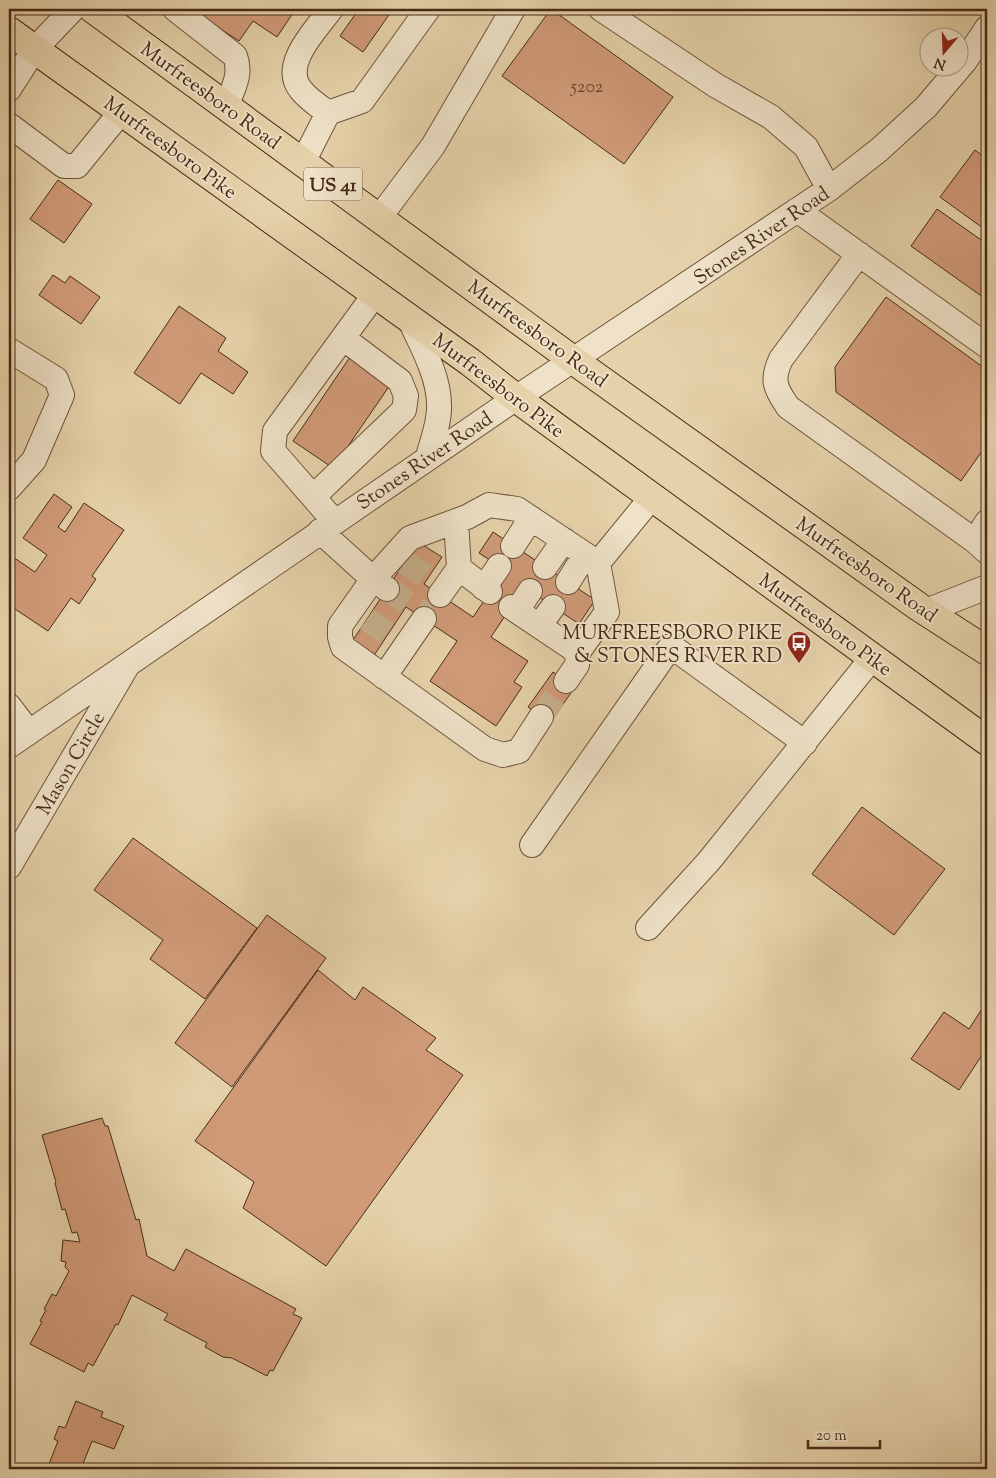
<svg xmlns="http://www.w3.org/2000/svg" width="996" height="1478" viewBox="0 0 996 1478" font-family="'Sorts Mill Goudy',serif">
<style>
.building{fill:#d19b78;stroke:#462a16}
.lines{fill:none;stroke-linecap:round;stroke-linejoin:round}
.minor-tunnel{stroke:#c6b08c;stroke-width:24;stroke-dasharray:24 12;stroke-linecap:butt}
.minor-casing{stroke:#6e543b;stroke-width:26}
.major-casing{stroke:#462a16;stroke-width:30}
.minor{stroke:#efe2c8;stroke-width:24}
.major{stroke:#e6d2aa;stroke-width:28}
.labels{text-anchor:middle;stroke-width:4;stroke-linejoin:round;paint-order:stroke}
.number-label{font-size:18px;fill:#69462e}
.shield{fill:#efe2c8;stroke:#79614b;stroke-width:1}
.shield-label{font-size:19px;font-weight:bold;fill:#462a16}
.street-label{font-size:20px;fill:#462a16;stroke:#efe2c8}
.poi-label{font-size:20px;fill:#462a16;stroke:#efe2c8;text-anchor:end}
</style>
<rect width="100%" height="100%" fill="#e6d2aa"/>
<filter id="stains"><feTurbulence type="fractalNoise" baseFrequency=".004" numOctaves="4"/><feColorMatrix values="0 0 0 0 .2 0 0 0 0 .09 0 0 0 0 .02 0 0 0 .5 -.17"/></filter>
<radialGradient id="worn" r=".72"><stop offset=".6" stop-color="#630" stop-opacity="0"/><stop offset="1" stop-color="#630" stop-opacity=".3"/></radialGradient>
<!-- building -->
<path class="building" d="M190,9H292L295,10L277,37L253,21L239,41Z
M359,9H393L363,52L340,36Z
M551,9L673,97L624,164L502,76Z
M975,150L987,159V231L940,197Z
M58,180L92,204L64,243L30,219Z
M937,209L987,244V300L911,246Z
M53,275L65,283L70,276L100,297L81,324L39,295Z
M886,297L987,370V444L961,481L836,392L835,367Z
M179,306L226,338L218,351L248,372L233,394L201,373L180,404L134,373Z
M350,357L390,385L333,468L293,441Z
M54,494L72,507L58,527L65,532L84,503L124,530L92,576L96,579L79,604L71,598L48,631L9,605L14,598L9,594V564L13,557L35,572L47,555L23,538Z
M493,532L595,600L579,624L524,587L491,637L528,661L514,682L522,687L496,726L430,681L457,641L406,607L373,657L351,643L418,542L442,557L424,584L473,617L505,570L479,553Z
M553,672L575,687L550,723L528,707Z
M862,807L945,869L894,935L812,874Z
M133,838L257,928L205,999L150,959L163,940L94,890Z
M267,915L326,958L232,1087L175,1043Z
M318,970L355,1000L363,987L436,1038L426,1050L463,1075L326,1266L243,1208L254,1182L195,1141Z
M987,1001V1050L986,1049L959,1090L911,1059L944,1012L969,1029Z
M102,1118L105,1126H108L136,1220L139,1219L147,1256L174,1271L186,1249L296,1309L293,1314L302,1318L273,1371L270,1370L267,1376L232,1358L223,1357L205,1347L207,1343L164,1320L168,1314L132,1295L118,1325L116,1324L93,1366L88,1363L84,1372L30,1344L42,1322L40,1321L46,1310L44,1309L52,1294L56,1296L69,1271L65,1267L66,1262L61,1261L63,1240L80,1242L77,1232L72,1233L65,1209L62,1210L55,1183L56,1182L42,1135Z
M76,1401L103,1412L101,1417L124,1426L114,1449L92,1441L81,1469H52L53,1466L49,1464L58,1441L54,1439L59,1426L65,1428Z"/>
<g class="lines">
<!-- minor-tunnel -->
<path class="minor-tunnel" d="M405,562L428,578
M387,589L427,616
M367,619L388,634
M541,717L566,681"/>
<defs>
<path id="minor" d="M175,9L235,56C242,74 233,89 226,106
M601,9L715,85L771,117L806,147L829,189
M9,89L34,50L73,9
M328,113C319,106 308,99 301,90C280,65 316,30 331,9
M9,125L64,166H77L121,112
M303,162L328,113L362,101L428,9
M797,210L987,346
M379,218L433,146L513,9
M859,254L781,359C771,380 775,388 788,407L975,541
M409,318C421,345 439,375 439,405C440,422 432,441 428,457
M9,350L56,379L62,395L34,460L9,488
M313,497L404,410L406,396L400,381L343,338
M334,521L273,451L275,431L375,294
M320,531L373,579L410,538L467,517L489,505L517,509L598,563L652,497
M513,546L531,518
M986,551L975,541L987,522
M545,567L564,540
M459,568L490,592
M568,582L585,555
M484,588L499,566
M387,589L373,579L340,626V637L343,647L485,749L503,755L519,751L541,717
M440,595L459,568L456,521
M511,607L578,652L607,612L598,563
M517,611L530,591
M926,611L987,587
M539,626L553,607
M384,677L424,619
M566,681L577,665L578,652
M9,706L29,732
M9,746L516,398L829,189L879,150L926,107L965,61L987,28
M532,845L671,646L805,743
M9,867L126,668
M648,928L709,861L872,658"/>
<path id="major" d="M93,9L573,360L919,607L987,651
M9,31L470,362L516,398L987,741"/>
</defs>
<!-- minor casing -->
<use href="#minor" class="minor-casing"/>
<!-- major casing -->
<use href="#major" class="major-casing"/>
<!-- minor -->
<use href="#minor" class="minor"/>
<!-- major -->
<use href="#major" class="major"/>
</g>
<!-- icons -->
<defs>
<symbol id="bus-pin" viewBox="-11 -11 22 30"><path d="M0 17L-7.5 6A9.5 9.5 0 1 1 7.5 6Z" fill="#8f2418" stroke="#efe2c8"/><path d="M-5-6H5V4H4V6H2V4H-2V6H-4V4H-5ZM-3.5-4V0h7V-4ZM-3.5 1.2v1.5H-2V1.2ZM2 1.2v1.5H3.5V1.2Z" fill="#fff"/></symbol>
</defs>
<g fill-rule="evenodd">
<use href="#bus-pin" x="785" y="629" width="28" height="38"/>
</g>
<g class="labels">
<!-- number labels -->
<g class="number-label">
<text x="587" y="92">5202</text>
</g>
<!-- shield labels -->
<rect class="shield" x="304" y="167.5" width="58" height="33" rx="4"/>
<g class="shield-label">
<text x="333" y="191">US 41</text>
</g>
<!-- street labels -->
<g class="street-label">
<text transform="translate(211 95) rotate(36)" y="7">Murfreesboro Road</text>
<text transform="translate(171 147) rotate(36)" y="7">Murfreesboro Pike</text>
<text transform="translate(761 235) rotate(-34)" y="7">Stones River Road</text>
<text transform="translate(538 333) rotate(36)" y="7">Murfreesboro Road</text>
<text transform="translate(499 385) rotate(37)" y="7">Murfreesboro Pike</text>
<text transform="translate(424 460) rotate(-34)" y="7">Stones River Road</text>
<text transform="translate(867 569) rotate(35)" y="7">Murfreesboro Road</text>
<text transform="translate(826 624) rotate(36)" y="7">Murfreesboro Pike</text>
<text transform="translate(70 763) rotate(-60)" y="7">Mason Circle</text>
</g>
<!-- poi labels -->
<g class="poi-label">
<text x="782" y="639">MURFREESBORO PIKE<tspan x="782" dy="23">&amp; STONES RIVER RD</tspan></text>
</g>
</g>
<!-- margin -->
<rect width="996" height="1478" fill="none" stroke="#e6d2aa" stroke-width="30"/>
<rect x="10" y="10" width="976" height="1458" fill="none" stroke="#462a16" stroke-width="2.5"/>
<rect x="15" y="15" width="966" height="1448" fill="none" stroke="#462a16"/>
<!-- north arrow -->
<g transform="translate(944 52) rotate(199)"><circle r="24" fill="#efe2c8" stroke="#ab9881"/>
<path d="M0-4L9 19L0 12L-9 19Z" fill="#8f2418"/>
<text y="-8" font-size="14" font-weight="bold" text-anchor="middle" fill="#462a16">N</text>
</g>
<!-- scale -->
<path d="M808 1440v8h72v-8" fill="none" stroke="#462a16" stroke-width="2.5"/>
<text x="816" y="1440" font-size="15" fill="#462a16" stroke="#efe2c8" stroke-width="4" paint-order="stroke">20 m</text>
<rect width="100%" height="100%" filter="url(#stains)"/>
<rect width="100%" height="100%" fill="url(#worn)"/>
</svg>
